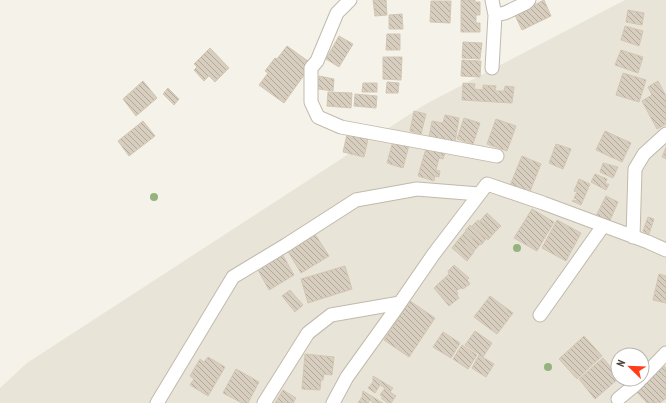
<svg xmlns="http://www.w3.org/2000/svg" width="666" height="403" viewBox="0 0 666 403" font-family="'PT Sans Narrow',sans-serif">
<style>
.residential{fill:#e9e4d8;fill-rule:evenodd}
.building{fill:url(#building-back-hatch);stroke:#d3c6b2}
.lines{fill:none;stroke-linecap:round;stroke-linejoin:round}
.minor-casing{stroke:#c1baac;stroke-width:15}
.minor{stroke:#fff;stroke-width:13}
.tree{fill:#96b37f}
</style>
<defs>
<pattern id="building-back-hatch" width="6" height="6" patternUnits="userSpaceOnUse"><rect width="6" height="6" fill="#d8cebf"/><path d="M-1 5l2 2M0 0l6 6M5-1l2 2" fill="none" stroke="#b1a99c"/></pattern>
</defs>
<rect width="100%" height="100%" fill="#f5f2ea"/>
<!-- residential -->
<path class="residential" d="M625,0H666V403H0V388L27,363L424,105ZM618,355H642V379H618Z"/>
<!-- building -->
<path class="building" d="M373,0H386L387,15L375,16Z
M461,0H475V2H480V15H476V23H480V32H461Z
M544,0L551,16L522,30L515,15Z
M431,1H451L450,23L430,22Z
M628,10L644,13L642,25L626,22Z
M402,14L403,29H389V15Z
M625,26L643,31L639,46L621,40Z
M387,34H400V50H386Z
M339,36L353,44L339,67L326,59Z
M463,42L482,43L480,59L462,58Z
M287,46L312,64L284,103L259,85L268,73L265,71L275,58L277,59Z
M210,48L229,68L215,82L209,76L204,81L194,70L197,67L194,64Z
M621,50L643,57L638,73L615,65Z
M383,57H402L401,80L383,79Z
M462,60L481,61L480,77L461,76Z
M623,73L646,80L639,102L616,95Z
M319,76L334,79L333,91L318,89Z
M143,81L157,98L136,116L123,99Z
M658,81L666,96V124L657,129L642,101L652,95L648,87Z
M387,82L399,83L398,93H386Z
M363,83H377V92H362Z
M463,83L475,84L474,89L483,90V85L496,86L495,91H504L505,86L514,87L512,103L462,100Z
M168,88L179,99L174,105L163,94Z
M328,92L352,93L351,108L327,106Z
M355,94L377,96L376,108L354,106Z
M414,111L426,114L421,134L410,131Z
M445,115L459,118L455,142L429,137L432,121L443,123Z
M464,118L480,123L473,144L457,139Z
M496,119L516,126L507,151L487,144Z
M143,121L155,136L129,156L118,141Z
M348,130L369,135L364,157L343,152Z
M605,131L631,143L622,162L596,150Z
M393,141L409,145L403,168L387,163Z
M556,144L571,149L563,169L549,163Z
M427,145L445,153L443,159L439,158L436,170L440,171L439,177L435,176L434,181L418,176Z
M666,147V159L662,157Z
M522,156L541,164L528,196L509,188Z
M603,163L618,167L613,178L600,172Z
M595,174L607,179L605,184H609L606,190L591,182Z
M579,179L590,184L581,205L572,201L573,200L576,201L577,199L574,198L577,192L574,191Z
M606,196L618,202L608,225L606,220L596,216Z
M532,209L554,222L537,251L514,238Z
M487,213L501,226L494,233L480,221Z
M648,217L654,219L649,234L643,231Z
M478,220L494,233L488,240L472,226Z
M557,220L581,233L566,261L542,248Z
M470,225L486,239L481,245L465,231Z
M313,231L329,256L301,273L286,248Z
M465,232L480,244L474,251L459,239Z
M459,239L474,252L467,261L452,248Z
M281,252L294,275L269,290L256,266Z
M454,265L469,278L467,280L470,284L463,289L461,288L456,291L458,293L457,295L459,298L449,306L434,288L449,274L448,271Z
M345,266L352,289L308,303L301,279Z
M659,274L666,276V303L653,300Z
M290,290L303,305L295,312L282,296Z
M490,296L513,313L497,334L474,317Z
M410,301L435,318L409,357L384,340Z
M475,331L492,343L483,357L465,345Z
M443,332L460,343L451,358L433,347Z
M584,336L602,356L577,379L559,359Z
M462,345L477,355L468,369L453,359Z
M305,354L334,357L332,375L324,374L323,380H321L320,390L302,389Z
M479,355L494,364L486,377L472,368Z
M208,357L225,367L208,396L190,385L194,379L190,376L200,359L204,362Z
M603,358L618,376V379L595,399L579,379Z
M663,365L666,368V398L660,403H647L636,391Z
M236,369L259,382L248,403H242L223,393Z
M373,376L393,388L390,392L396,396L391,403H388L382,399V396L380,395L385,388L380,385L375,393L368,388L373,382Z
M283,390L296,398L293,403H275Z
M363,391L383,403H373L370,400L368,403H358L362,397Z"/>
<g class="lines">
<defs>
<path id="minor" d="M350,0L337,13L317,61L311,68V102L318,117L341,127L497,156
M495,15L505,13L526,3L529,0
M492,68L495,15L492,0
M633,237L635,169L644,154L666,134
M540,315L603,226
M642,378L666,353
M618,399L635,385L641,379
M157,403L233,277L286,245L356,200L417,189L479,194
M264,403L308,333L331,315L400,303
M333,403L347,377L393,313L433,255L487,184L543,203L648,242L666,250"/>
</defs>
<!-- minor casing -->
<use href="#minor" class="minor-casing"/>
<!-- minor -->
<use href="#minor" class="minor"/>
</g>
<!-- trees -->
<g class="tree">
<circle cx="154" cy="197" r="4"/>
<circle cx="517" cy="248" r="4"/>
<circle cx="548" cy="367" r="4"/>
</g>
<!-- north arrow -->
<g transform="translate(630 367) rotate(293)"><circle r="19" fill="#ffffff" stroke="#b7b4af"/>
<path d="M0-3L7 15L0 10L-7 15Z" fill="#ff3c17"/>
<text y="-6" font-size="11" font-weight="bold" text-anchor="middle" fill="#4a4337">N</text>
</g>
</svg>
